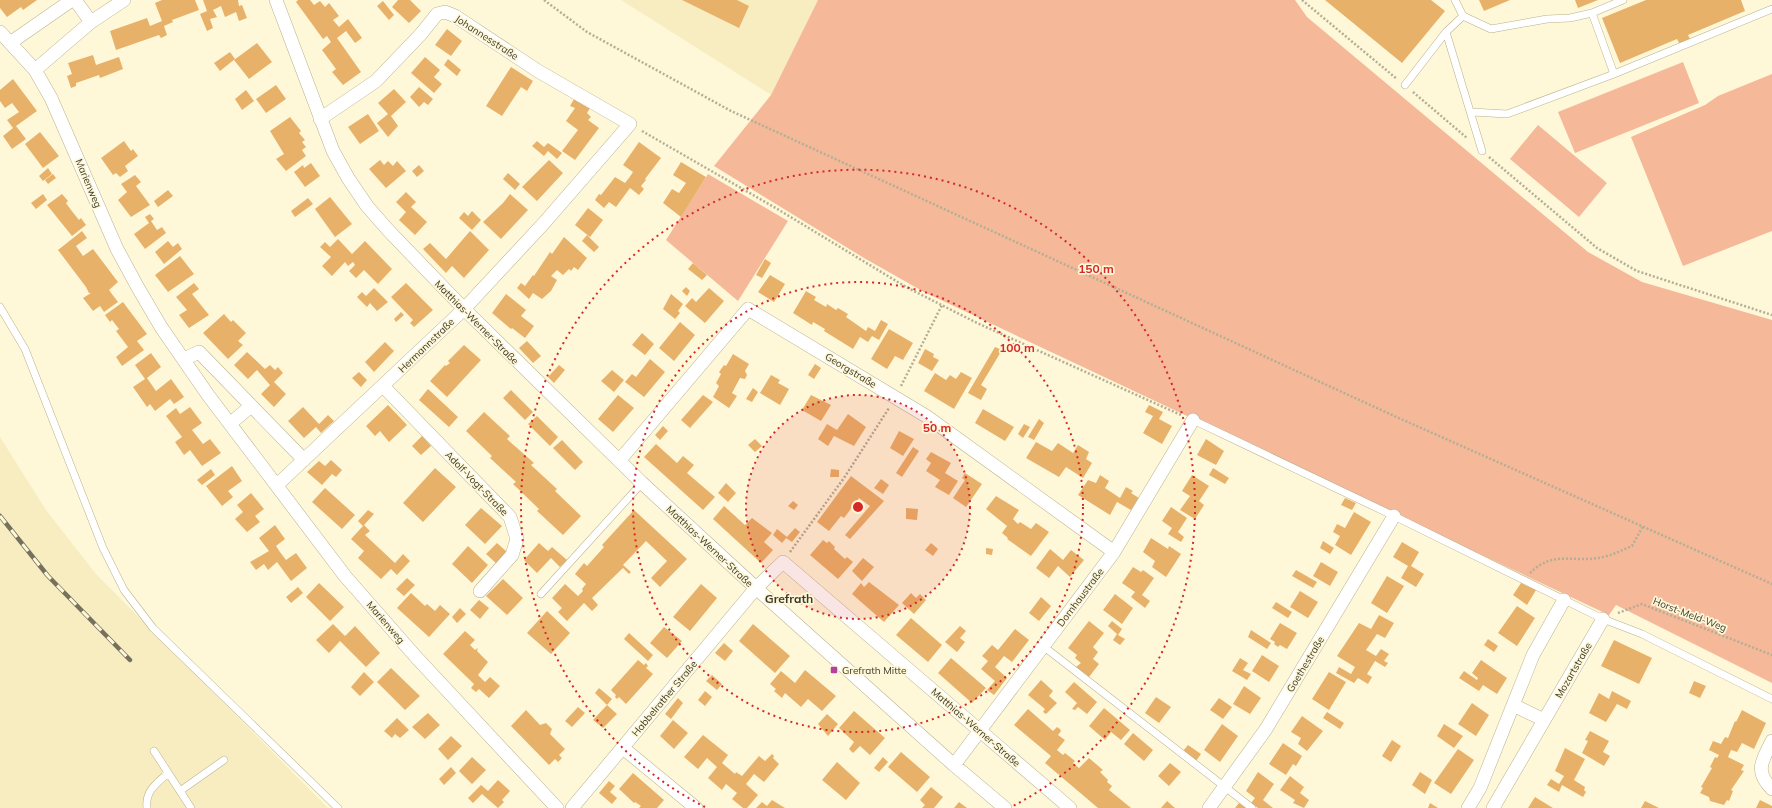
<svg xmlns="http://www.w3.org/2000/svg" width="1772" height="808" viewBox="0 0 1772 808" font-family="Mulish,sans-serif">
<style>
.built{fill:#f7edc0}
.green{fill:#f5b899}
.building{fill:#e8b16a}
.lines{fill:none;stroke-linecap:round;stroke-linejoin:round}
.lane-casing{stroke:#b9b18d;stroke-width:8}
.street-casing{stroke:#b9b18d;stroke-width:14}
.path{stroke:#b3ae95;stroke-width:2.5;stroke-dasharray:2 2;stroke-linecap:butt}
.lane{stroke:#fff;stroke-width:7}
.street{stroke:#fff;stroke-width:13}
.rail-casing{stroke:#75715d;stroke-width:4.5}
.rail{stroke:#fef8d9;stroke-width:3;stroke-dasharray:9;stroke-linecap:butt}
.ring{fill:none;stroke:#d62828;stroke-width:2;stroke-dasharray:2 4}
.poi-dot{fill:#b1429f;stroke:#fef8d9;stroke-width:1.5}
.labels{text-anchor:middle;stroke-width:3.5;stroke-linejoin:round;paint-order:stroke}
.street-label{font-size:10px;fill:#3d3a2b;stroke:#fef8d9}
.poi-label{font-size:10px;fill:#3d3a2b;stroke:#fef8d9;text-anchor:start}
.quarter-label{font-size:12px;font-weight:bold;fill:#3d3a2b;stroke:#fef8d9}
.centre{fill:#d62828;stroke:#fef8d9;stroke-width:2}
.ring-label{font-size:12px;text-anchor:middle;font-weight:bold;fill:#d62828;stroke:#fef8d9;stroke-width:3.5;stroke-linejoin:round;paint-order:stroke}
</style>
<rect width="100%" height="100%" fill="#fef8d9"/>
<!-- built -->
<path class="built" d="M621,0H818L771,95Z
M0,437L46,510L96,574L328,808H0Z"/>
<!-- green -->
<path class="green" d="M818,0H1295L1307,17L1588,252L1642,282L1772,320V683L1616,605L1609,615L924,292L864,258L714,166L771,95Z
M1683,62L1699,103L1575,153L1558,112Z
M1772,74V231L1683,266L1631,137L1705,105L1718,96Z
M1538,125L1607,183L1579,217L1510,159Z
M708,174L788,221L738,301L666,240Z"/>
<!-- building -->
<path class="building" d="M0,0H37L23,10L21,7L7,17L0,8Z
M162,0H195L199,10L172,20L173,22L164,26L167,35L161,38L159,35L116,50L110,31L147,18L150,26L162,21L155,3Z
M203,0H238L239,6L242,5L247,18L239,21L236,12L225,17L221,6L213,10L217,17L210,19L213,28L207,31L200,14L207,11Z
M298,0H310L314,5L320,1L325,7L329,3L339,16L333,20L339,27L348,19L362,38L355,43L346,31L337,38L361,72L343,85L332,72L336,69L322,50L331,42L327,36L323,39L296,2Z
M398,0H410L421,11L409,23L392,7Z
M682,0H737L749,6L739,28Z
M1325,0H1431L1445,11L1402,63Z
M1479,0H1510L1484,11Z
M1575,0H1598L1578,8Z
M1646,0H1741L1745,11L1688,35L1690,39L1679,43L1677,39L1620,63L1602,18Z
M383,1L394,15L389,20L377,6Z
M447,29L462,41L451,56L435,45Z
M257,43L272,62L249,79L234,60Z
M230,52L235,59L220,71L214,63Z
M93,55L96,65L119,57L123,69L100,78L99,75L76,83V86L71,88L67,76L72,74L68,63Z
M425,57L440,70L434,77L442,84L434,93L411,73Z
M448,59L461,70L457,76L444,65Z
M511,67L533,81L527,91L521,87L502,116L486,106Z
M13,79L37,111L16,126L26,139L12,149L3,136L13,128L7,120L19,112L12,103L5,108L0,101V90Z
M276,85L286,99L266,113L256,99Z
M419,87L433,99L428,105L424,102L419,107L410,97Z
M394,89L406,102L391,116L398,126L388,137L377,123L388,114L378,103Z
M246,90L254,101L242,110L235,99Z
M574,99L590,108L587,113L591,117L588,120L599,128L575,160L562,151L578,130L566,121L575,108L570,106Z
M368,114L379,131L360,144L348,127Z
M290,117L301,131L299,133L305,140L302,142L306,147L302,150L306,156L286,171L276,159L284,154L270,131Z
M40,132L59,156L43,168L25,144Z
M124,141L131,151L133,149L138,156L125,166L128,171L120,177L116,173L113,175L101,158Z
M537,141L544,147L548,143L562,153L557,159L548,151L544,156L532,146Z
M639,142L661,158L645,179L646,180L641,186L644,189L639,195L630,188L616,207L609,202L604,208L595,200L599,194L601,195L615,177L625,183L629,178L633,172L623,165Z
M380,160L384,165L388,161L393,166L397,161L406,171L386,188L369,169Z
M549,160L563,173L537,201L522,187Z
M681,162L706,177L681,217L663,203L672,189L679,193L686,183L673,175Z
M311,163L320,176L305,187L294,172L303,165L304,168Z
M419,165L424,171L417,177L412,171Z
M48,168L52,174L43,181L39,176Z
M508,173L520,184L515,190L503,179Z
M53,174L56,178L48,184L45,180Z
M135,175L141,182L136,186L150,205L131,217L118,200L127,192L121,184Z
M168,190L173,196L158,207L154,201Z
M406,192L416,202L411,207L427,222L415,235L399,220L406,212L396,202Z
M43,194L47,200L36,209L31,203Z
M62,194L68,201L66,203L71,210L79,220L81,218L86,225L72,236L47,205Z
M510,194L528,210L501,239L483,222L503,203Z
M330,197L352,224L335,237L315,209Z
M308,198L313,204L295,217L291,211Z
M588,208L603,220L590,237L575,225Z
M472,211L481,220L472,230L459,218L464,212L468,216Z
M150,214L154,219L151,221L157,230L162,227L166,233L145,249L134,234L149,223L145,217Z
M82,231L87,238L76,246L83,256L93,249L118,282L109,290L118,302L104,312L100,306L93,311L83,298L91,293H89L86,287L58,250Z
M470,231L489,250L464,278L452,266L446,273L423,249L430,243L446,259Z
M587,235L599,247L594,252L582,241Z
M564,237L587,258L578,270L574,267L571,271L569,269L563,275L557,270L551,276L557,280L551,291L542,299L533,293L529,299L517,288L521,283L525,286L533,275L534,276L550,252L552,254Z
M338,239L352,254L365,241L392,269L378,284L364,270L356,278L349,271L355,265L353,262L348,266L345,262L332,276L322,266L331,257L320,247L325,242L330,247Z
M168,241L173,247L178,243L182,249L164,264L155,252Z
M180,256L194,274L168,292L155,275Z
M765,259L771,263L762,278L756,275Z
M693,263L707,275L702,280L688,269Z
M770,275L785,284L774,302L758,292Z
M194,283L199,289L192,294L209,315L189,328L179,315L187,310L176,297Z
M406,283L433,310L414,327L410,323L413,320L391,297Z
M686,287L690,291L687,296L682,291Z
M374,288L388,302L377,311L370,303L367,307L357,297L362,292L366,296Z
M709,288L724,301L705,323L685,306L692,298L696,302Z
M806,291L816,297L814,300L826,307L827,304L836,310L838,308L848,314L846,317L866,331L868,327L875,331L881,320L888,324L879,340L872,336L868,342L860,337L853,349L824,331L825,329L813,322L812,325L793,313Z
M506,294L526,310L521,316L534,326L525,338L512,328L511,329L492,313Z
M671,294L683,304L678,311L680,313L675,319L663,309Z
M123,302L147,334L137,341L144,350L122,366L116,357L128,347L116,331L119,329L112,320L110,322L105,315Z
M401,312L404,315L396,322L394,319Z
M224,314L231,322L233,320L246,333L238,341L243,345L228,359L203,333Z
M680,322L695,335L674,361L659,348Z
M889,329L913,343L903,360L895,356L887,369L871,359Z
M642,333L654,344L645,355L632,345Z
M527,341L541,356L533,363L519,348Z
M385,342L394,351L374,372L365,362Z
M464,345L481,360L447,397L430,381L445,365L446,366L450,363L448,361Z
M995,347L1002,350L981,385L987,389L981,400L968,393Z
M925,349L934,354L933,357L939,360L932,371L918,363Z
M247,352L265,369L270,365L275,370L278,367L283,373L274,382L286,394L274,407L261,394L270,385L257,370L248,379L234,365Z
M151,353L161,367L147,378L156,391L171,379L184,397L174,404L170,399L155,411L150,404L147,407L133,387L145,379L135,365Z
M733,354L749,364L745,371L747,375L745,379L740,378L732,393L737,396L729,408L713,397L719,386L716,383L721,374L719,372L724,365L726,366Z
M650,359L665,372L644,397L625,382L632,374L636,377Z
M815,364L821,368L814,379L808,375Z
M559,365L565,370L554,383L548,377Z
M612,370L624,380L614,392L601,381Z
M359,372L367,380L361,387L352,378Z
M961,372L972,378L954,409L924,391L935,373L946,380L950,375L956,379Z
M771,375L780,380L778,383L789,389L780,405L760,393Z
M753,388L758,392L752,402L746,399Z
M428,389L458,417L449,427L419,400Z
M511,390L533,412L525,420L503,398Z
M618,395L634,408L613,432L598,419Z
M703,395L713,402L690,428L681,420Z
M811,395L831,405L821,421L802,410Z
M388,405L407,425L389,442L380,431L375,436L366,426Z
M1149,405L1163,412L1159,419L1172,426L1162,444L1143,433L1153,416L1145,412Z
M190,407L202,423L192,430L203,444L210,439L221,453L202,466L190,450L184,455L175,442L182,437L166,416L176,408L180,414Z
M303,407L319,424L328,415L334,421L321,433L316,427L304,438L288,421Z
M983,409L1014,427L1005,441L975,423Z
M484,412L510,436L507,439L534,463L531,465L557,489L555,491L581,516L563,535L537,511L539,509L513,484L516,482L490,458L492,456L466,431Z
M848,414L866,427L854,446L834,436L828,446L818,439L827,424L837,430Z
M537,416L558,437L550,446L528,424Z
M1039,419L1044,423L1034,440L1028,437Z
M1024,424L1030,427L1023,438L1018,434Z
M663,426L668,431L660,440L655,435Z
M899,431L914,439L903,456L890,448Z
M422,436L431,446L421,455L412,446Z
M755,439L762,446L755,452L748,445Z
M1206,439L1224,451L1216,465L1197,455Z
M562,440L583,462L575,470L553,448Z
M1036,442L1052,451L1058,443L1073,453L1078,445L1089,452L1086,459L1092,463L1083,478L1066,467L1059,477L1026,458Z
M656,444L677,463L683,456L694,465L687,473L715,497L703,510L644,457Z
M913,447L919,451L902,477L896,473Z
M931,452L951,463L945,473L958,481L949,495L935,487L940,480L926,471L931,463L926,459Z
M331,460L342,470L336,477L332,474L322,485L307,472L319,461L325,466Z
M232,466L242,481L228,491L233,497L222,506L206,486Z
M435,468L456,487L423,522L403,503Z
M1213,468L1229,478L1225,484L1209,475Z
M211,469L215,475L202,485L197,480Z
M831,469L839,470V477H830Z
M965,473L982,484L966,507L953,498L965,480L962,478Z
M1100,475L1109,481L1105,488L1120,498L1126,487L1133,491L1131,493L1139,498L1131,510L1117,502L1110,515L1078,495L1088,480L1096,483Z
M1192,475L1209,486L1199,501L1204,505L1195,519L1180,510L1190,496L1182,491Z
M851,476L884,501L850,539L845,535L870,506L859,498L844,518L841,516L829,531L817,522Z
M881,479L889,485L883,494L874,488Z
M726,483L736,493L728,502L718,493Z
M325,488L355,515L342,529L312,502Z
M251,493L264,509L255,516L260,522L247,532L235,519L243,512L237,505Z
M996,496L1019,510L1013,519L1018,524L1020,522L1031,529L1036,523L1049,532L1031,556L1007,539L1008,538L1002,533L1007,526L986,509Z
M1345,498L1356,503L1352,510L1341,505Z
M793,501L798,505L794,510L788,506Z
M724,506L745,525L752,518L772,533L764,542L773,550L761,563L713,519Z
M1171,507L1187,518L1178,532L1184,537L1181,542L1168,534L1172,528L1162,521Z
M481,508L502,526L485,544L465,525Z
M906,508L918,509L917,520L906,519Z
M368,510L374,514L364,525L370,531L365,535L395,563L403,554L410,561L397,575L391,569L381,579L358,558L364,551L351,539L363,526L358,521Z
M634,510L687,559L660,587L651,578L667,561L646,541L623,565L631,572L629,574L623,568L592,598L598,605L592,611L584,603L567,621L558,612L562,608L552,598L565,584L578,596L583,591L582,589L586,584L575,574L584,563L587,566L604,547L602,545Z
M1354,512L1371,522L1351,555L1335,545L1340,536L1333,532L1337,524L1345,528Z
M275,525L285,539L276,546L280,552L286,560L296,553L307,568L291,581L277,562L268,570L264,564L256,570L250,562L269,551L259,538Z
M795,528L800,532L792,542L786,538Z
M777,529L787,537L782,543L773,535Z
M1151,538L1168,549L1169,546L1181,554L1166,577L1152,567L1155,561L1143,552Z
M823,540L827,543L829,541L835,547L834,549L845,559L847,557L853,562L838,579L810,555Z
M1323,541L1334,548L1330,554L1320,548Z
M1402,542L1419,552L1411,566L1424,574L1416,587L1401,578L1408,566L1393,557Z
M497,543L507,552L497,564L486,554Z
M539,543L548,551L552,547L567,560L560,567L551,558L537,573L524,560Z
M931,543L938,549L933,556L925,550Z
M468,546L488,565L472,583L452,564Z
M986,548L993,549L992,555L986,554Z
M1050,549L1063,560L1071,550L1084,560L1070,577L1058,566L1049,578L1036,568Z
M863,558L874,567L862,581L852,571Z
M1321,562L1338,572L1330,586L1313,576Z
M1133,567L1141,572L1143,570L1154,578L1142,595L1150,601L1145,608L1131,597L1135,592L1122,583Z
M1296,570L1317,582L1313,588L1292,576Z
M1387,576L1404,586L1387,613L1371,603Z
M407,578L415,585L404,596L396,589Z
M503,579L523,598L507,615L486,596Z
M869,582L899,605L884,622L852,594L861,583L864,587Z
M319,583L344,607L330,621L306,597Z
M1521,583L1536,590L1527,605L1513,595Z
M701,584L717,598L690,631L673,617Z
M298,587L303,593L291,603L286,597Z
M1300,591L1318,602L1308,618L1290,607Z
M411,593L425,606L427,604L435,611L440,605L450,614L429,637L397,608Z
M911,593L916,598L920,594L926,600L914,614L902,603Z
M1115,594L1133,608L1122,624L1103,610Z
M1041,597L1051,606L1039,621L1029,613Z
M479,600L489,608L480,619L470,610Z
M1276,602L1292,612L1288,618L1272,608Z
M1517,606L1535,618L1517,646L1498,633Z
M460,608L466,614L457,623L452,617Z
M547,611L570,633L551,654L527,633Z
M1379,615L1394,623L1385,638L1377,634L1366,650L1376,656L1381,649L1389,654L1384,661L1388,663L1385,667L1375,661L1367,674L1372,677L1368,684L1358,678L1354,683L1336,673L1339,667L1351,674L1355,667L1337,656L1359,623L1371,629Z
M911,618L942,645L928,662L896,635Z
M1089,621L1104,633L1093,647L1098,652L1093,659L1099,664L1089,677L1076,667L1081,663L1075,658L1077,655L1068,648Z
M1112,621L1122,629L1118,635L1125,639L1120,645L1113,640L1117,634L1108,626Z
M1280,623L1297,633L1287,649L1280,645L1278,647L1274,644L1275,642L1270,639Z
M333,624L345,636L355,626L380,653L366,667L340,641L329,653L316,640Z
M753,624L790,656L775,673L739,641Z
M960,626L966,631L960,638L965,642L957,652L945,642Z
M664,627L682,641L667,658L650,643Z
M1015,629L1029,640L1012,662L1004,656L995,667L1007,678L994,695L987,690L995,681L981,669L988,661L982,656L992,645L998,650Z
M1251,630L1271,643L1267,649L1248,637Z
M465,631L475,640L470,645L475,650L478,648L477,651L488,662L478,675L485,682L490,677L500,686L489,698L479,689L476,692L471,688L474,684L443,654Z
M629,633L653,655L648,661L624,639Z
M1488,639L1498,646L1494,652L1484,645Z
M1614,640L1652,658L1639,684L1601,666Z
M724,643L733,651L725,661L715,653Z
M1262,655L1279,666L1269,682L1252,671Z
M951,658L986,688L972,703L938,673Z
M1240,658L1248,663L1243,670L1251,674L1247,680L1232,671Z
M638,660L644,665L646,663L648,666L646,668L653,674L626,704L619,697L617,699L615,697L616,695L611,690Z
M1481,660L1507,678L1497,694L1483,685L1479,691L1459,678L1464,671L1477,680L1478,678L1472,673Z
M391,668L420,696L405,710L377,682Z
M805,670L836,696L822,711L808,699L801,707L785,693L782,698L774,691L776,689L770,684L781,671L795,683Z
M364,672L374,682L360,696L351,687Z
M1329,672L1346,682L1329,710L1312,699Z
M712,675L722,684L717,690L706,681Z
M1041,680L1053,691L1049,696L1057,703L1046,714L1043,712L1045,709L1028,695Z
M1694,681L1706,686L1700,698L1689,693Z
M1074,682L1097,702L1087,714L1078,707L1075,710L1072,709L1077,703L1065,692Z
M1244,686L1261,698L1250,714L1233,704Z
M599,688L612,699L607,705L595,693Z
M705,691L712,697L705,706L698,700Z
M1612,691L1631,701L1627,709L1617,704L1606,722L1589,713L1599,693L1609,699Z
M1156,697L1171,707L1159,723L1145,713Z
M678,698L683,703L671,719L665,714Z
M1219,698L1232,707L1223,719L1210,710Z
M1472,703L1489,715L1476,736L1458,724Z
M607,705L617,714L603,728L593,720Z
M578,707L585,713L572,727L565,721Z
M1104,708L1130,730L1121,740L1111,732L1105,740L1089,726Z
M1028,709L1053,731L1057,727L1060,729L1061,731L1058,735L1065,740L1057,750L1063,755L1065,753L1075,761L1073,763L1079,768L1089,758L1103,770L1100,772L1108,780L1107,782L1112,786L1109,790L1131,808H1098L1045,763L1051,756L1014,725Z
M526,710L540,725L546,723L552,729L550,734L565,749L559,755L562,758L558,762L555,759L549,765L511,726Z
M1742,710L1766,723L1754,749L1742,743L1737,752L1731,750L1728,757L1744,765L1741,770L1744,771L1731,790L1733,791L1729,801L1727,800L1724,805L1710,801L1709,797L1700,793L1703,788L1701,787L1712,768L1710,767L1715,757L1717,758L1719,755L1709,750L1713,741L1721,744L1725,737L1728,738L1735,721L1736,722Z
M854,711L885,738L870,755L860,746L853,753L849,749L854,742L839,728Z
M1327,712L1344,723L1340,729L1323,718Z
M428,713L440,725L425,739L412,727Z
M827,714L838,724L828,736L818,724Z
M1302,716L1323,731L1307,751L1298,744L1301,738L1291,732Z
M397,718L409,730L400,738L395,734L392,738L384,731Z
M673,720L688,733L674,749L660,736Z
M1222,724L1238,736L1220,762L1204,750Z
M1444,724L1463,736L1454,748L1437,736Z
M1590,731L1609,741L1603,752L1610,756L1604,766L1582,753L1588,741L1585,740Z
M1133,733L1153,750L1144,761L1124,744Z
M703,735L728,755L722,763L735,774L736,772L742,776L759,756L765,761L772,754L774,756L773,758L779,764L764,782L754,774L746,784L758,795L747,808H743L732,799L737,793L726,784L722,790L708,778L717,767L707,758L698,769L684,757Z
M451,736L462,746L448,760L438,749Z
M1392,740L1401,746L1391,762L1382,756Z
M1283,743L1302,756L1296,766L1293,764L1286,775L1269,764Z
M1188,745L1201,754L1196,761L1183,751Z
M1565,748L1585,759L1574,780L1585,787L1584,790L1586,792L1583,797L1562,785L1559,792L1547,785L1551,779L1559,784L1564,776L1555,771Z
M1458,749L1474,760L1451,794L1434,783Z
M901,752L930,777L917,792L888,767Z
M472,757L486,770L472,784L459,771Z
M883,757L888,762L879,772L874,768Z
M837,762L860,783L846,800L822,780Z
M1170,763L1181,772L1169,786L1158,776Z
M451,767L456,773L444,785L439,779Z
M1258,772L1274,784L1263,800L1273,808H1258L1251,803L1255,798L1246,791Z
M1420,772L1432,780L1425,794L1412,785Z
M633,773L664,800L657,808H639L641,806L635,802L634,803L619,789Z
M1290,776L1304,787L1300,793L1309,800L1304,808L1293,803L1295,800L1280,790Z
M498,780L510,791L502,800L504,802L498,808L482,794L473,803L468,798L481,785L488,791Z
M609,781L615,786L610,792L617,798L612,804L599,793Z
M931,787L943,797L934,808H922L925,805L920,800Z
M1535,797L1553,808H1528Z
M772,800L785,808H756L762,802L767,806Z
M1760,800L1772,806V808H1756Z
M1167,801L1175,808H1161Z
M1645,801L1659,808H1641Z
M959,802L967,808H954Z
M1239,803L1246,808H1235Z
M1430,803L1438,808H1428Z"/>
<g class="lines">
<defs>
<path id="lane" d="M1592,13L1614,74L1772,9
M1463,16L1491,29L1547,19L1570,18L1592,13L1623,0
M1446,32L1463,16L1455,0
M1405,85L1446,32L1482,151
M1472,112L1507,114L1614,74
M0,307L25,349L103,548L124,590L153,628L338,808
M1193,420L1394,516L1603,619L1642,634L1772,699
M541,594L642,483
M1043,646L1252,808
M154,751L191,808
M180,791L224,760
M147,808C145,791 156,784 168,773"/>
<path id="street" d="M75,0L91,22
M276,0L333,151L348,178L367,206L388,230L464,309L642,483L756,588L954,765L1005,808
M0,32L35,70L51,98L117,249L137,286L161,327L208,395L345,576L416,657L557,808
M10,43L72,0
M35,70L91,22L124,0
M184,359L199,352L304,460
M383,386L510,517L517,539L512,555L480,591
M231,423L251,406
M619,461L748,309L926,416L1114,552
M277,485L464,309L544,223L630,124L538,71L455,16L445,12L437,14L421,34L376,81L320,119
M1513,705L1544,720
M1772,741C1762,761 1754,771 1772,789
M623,748L696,808
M954,765L1114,552L1193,420
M572,808L756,588L783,562L1070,808
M1209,808L1266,729L1394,516
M1468,808L1480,788L1533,655L1564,600
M1493,808L1603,619"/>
</defs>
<!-- lane casing -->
<use href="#lane" class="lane-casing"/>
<!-- street casing -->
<use href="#street" class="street-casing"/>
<!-- path -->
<path class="path" d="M544,0L587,32L731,111L1392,415L1772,584
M1302,0L1397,79
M1413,92L1467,138
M642,131L779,210L906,287L977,323L1181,415
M1489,157L1597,248L1637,271L1772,315
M901,386L942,305
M790,552L844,478L889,408
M1530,573C1554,549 1575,564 1603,557C1613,555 1622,550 1632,546L1643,526
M1618,613L1642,604L1772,655"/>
<!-- lane -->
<use href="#lane" class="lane"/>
<!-- street -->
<use href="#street" class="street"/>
<defs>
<path id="rail" d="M0,516L48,576L130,660"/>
</defs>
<!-- rail casing -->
<use href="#rail" class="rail-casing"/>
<!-- rail -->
<use href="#rail" class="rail"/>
</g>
<!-- distance rings -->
<circle cx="858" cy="507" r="112" fill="#d62828" fill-opacity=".12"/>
<g class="ring">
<circle cx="858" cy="507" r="112"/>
<circle cx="858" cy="507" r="225"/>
<path d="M705 807A337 337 0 1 1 1011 807"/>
</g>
<!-- markers -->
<rect class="poi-dot" x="830" y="666" width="8" height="8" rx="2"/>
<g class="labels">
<!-- street labels -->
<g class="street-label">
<text transform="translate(487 37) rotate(33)" y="4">Johannesstraße</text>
<text transform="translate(89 183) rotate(67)" y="4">Marienweg</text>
<text transform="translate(477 322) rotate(45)" y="4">Matthias-Werner-Straße</text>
<text transform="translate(426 345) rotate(-44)" y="4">Hermannstraße</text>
<text transform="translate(851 370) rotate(31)" y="4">Georgstraße</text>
<text transform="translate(477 483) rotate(46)" y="4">Adolf-Vogt-Straße</text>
<text transform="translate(710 546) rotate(43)" y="4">Matthias-Werner-Straße</text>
<text transform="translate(1080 597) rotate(-53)" y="4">Dornhaustraße</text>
<text transform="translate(1690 614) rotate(21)" y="4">Horst-Meld-Weg</text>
<text transform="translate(386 622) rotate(49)" y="4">Marienweg</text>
<text transform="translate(1305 664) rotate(-59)" y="4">Goethestraße</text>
<text transform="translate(1573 670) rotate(-60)" y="4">Mozartstraße</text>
<text transform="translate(664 698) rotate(-50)" y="4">Habbelrather Straße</text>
<text transform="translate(976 727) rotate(41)" y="4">Matthias-Werner-Straße</text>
</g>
<!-- poi labels -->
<g class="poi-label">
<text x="842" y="674">Grefrath Mitte</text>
</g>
<!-- quarter labels -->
<g class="quarter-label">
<text x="789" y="603">Grefrath</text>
</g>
</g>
<circle cx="858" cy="507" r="6" class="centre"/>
<g class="ring-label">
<text x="1096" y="273">150 m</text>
<text x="1017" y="352">100 m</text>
<text x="937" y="432">50 m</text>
</g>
</svg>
